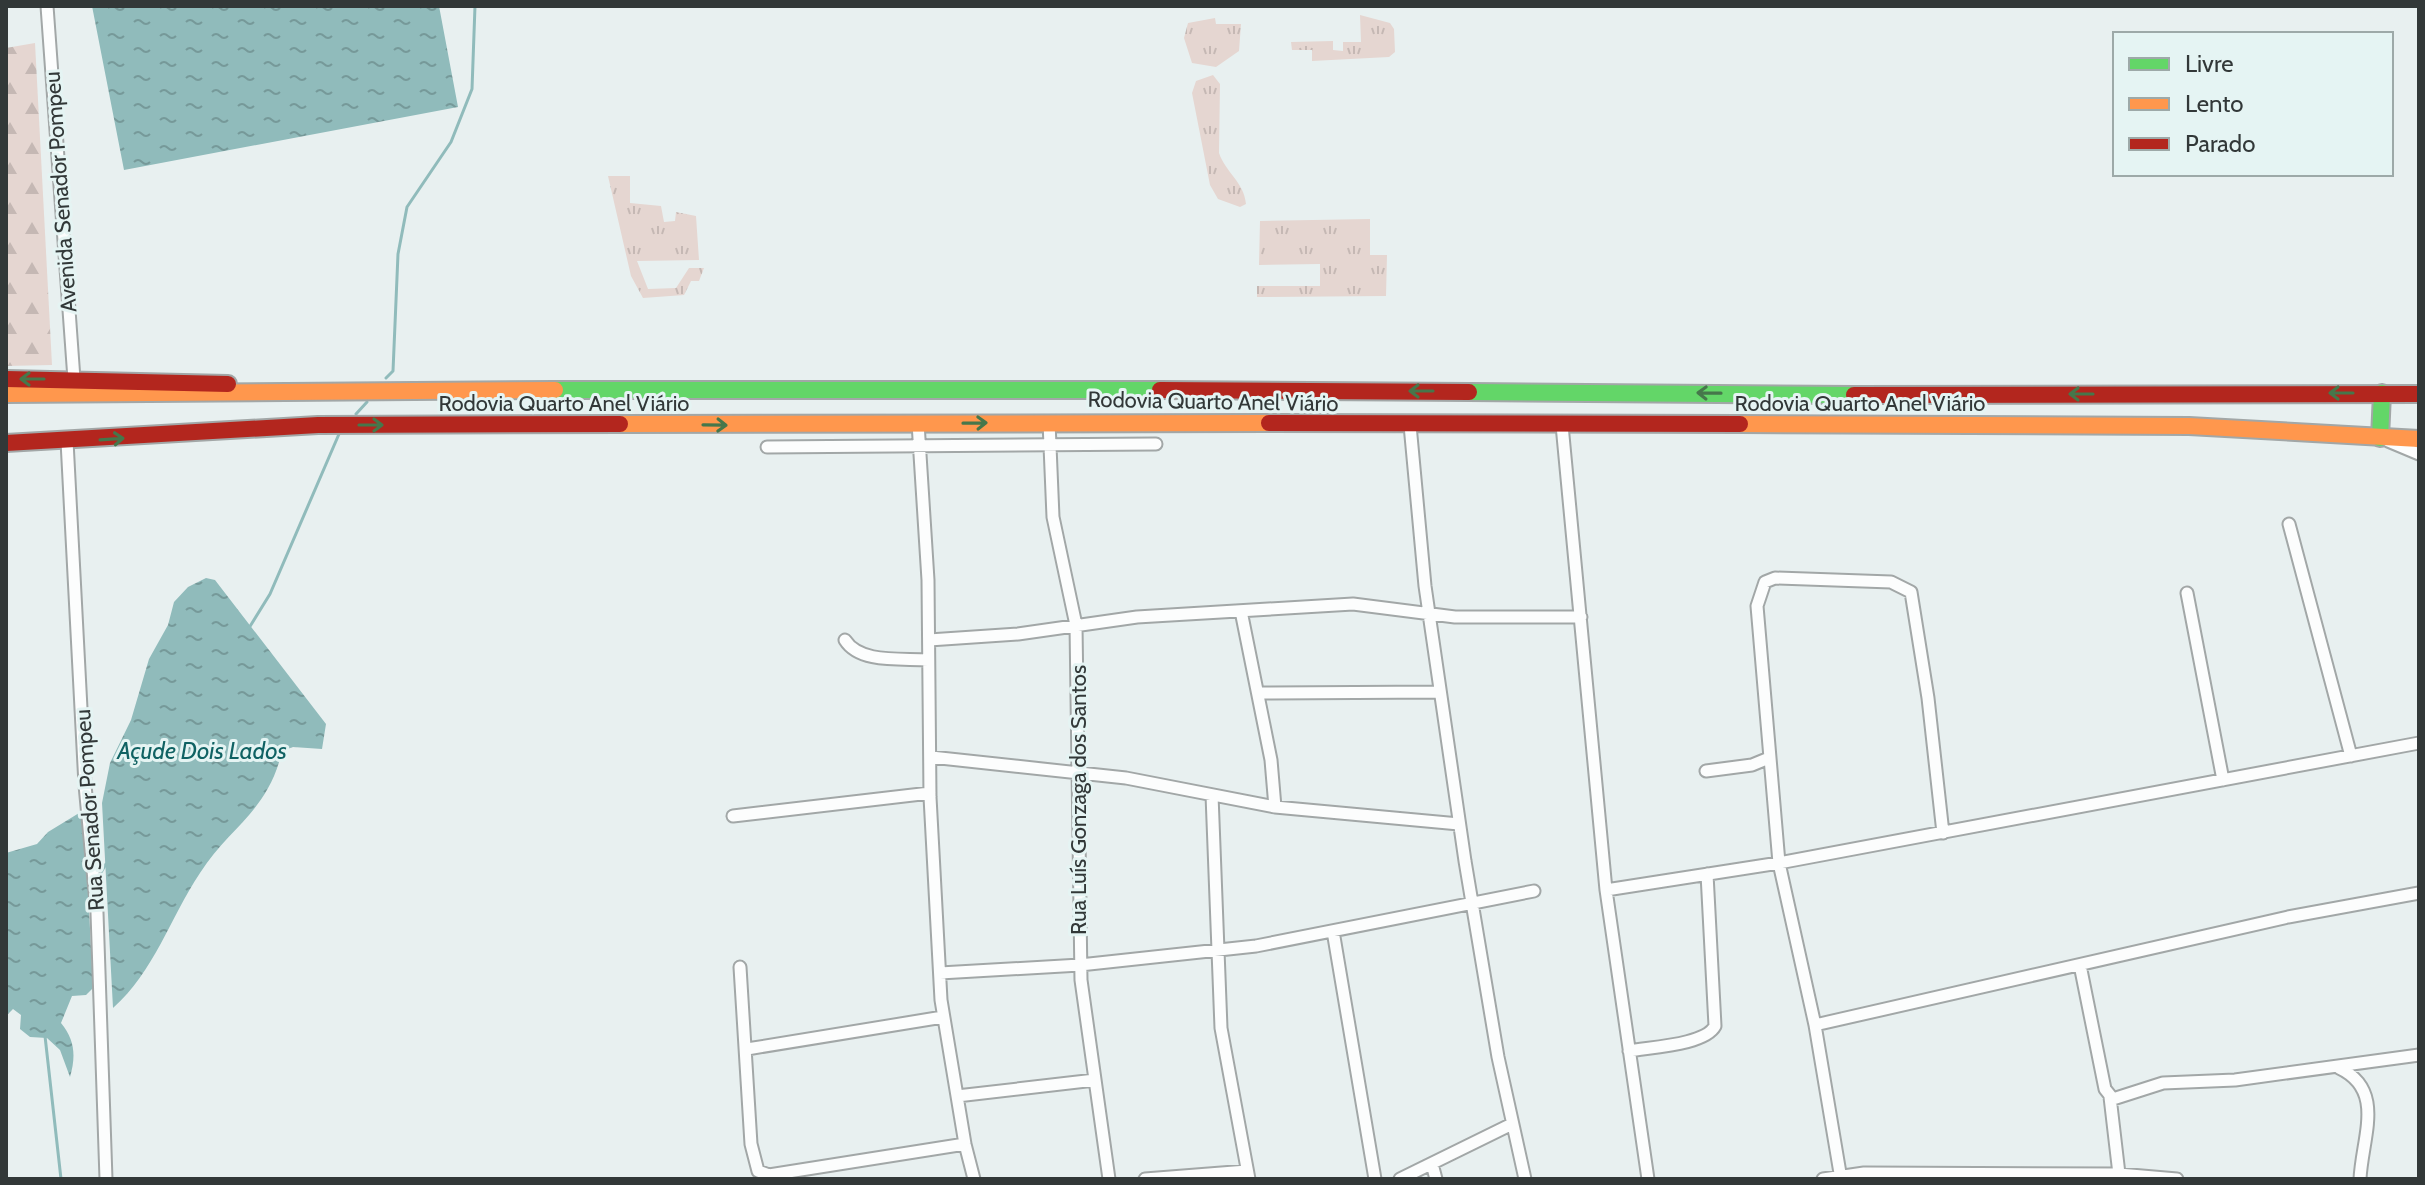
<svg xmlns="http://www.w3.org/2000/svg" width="2425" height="1185" viewBox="0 0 2425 1185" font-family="Cabin,sans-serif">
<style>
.grass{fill:url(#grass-tufts)}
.forest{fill:url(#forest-firs)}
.water{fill:url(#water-ripples)}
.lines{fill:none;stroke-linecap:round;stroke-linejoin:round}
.stream{stroke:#90bbbb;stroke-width:3}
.street-casing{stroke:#a2a7a7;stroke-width:15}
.fast-casing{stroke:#a2a7a7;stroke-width:20}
.slow-casing{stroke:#a2a7a7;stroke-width:20}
.jam-casing{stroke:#a2a7a7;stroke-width:20}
.street{stroke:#fcfdfd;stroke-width:11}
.fast{stroke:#63d668;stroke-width:16}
.slow{stroke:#ff974d;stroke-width:16}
.jam{stroke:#b3261e;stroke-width:16}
.oneway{stroke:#46774b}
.labels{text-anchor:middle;stroke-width:6;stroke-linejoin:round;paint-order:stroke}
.street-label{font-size:22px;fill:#323838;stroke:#e5f4f3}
.water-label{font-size:24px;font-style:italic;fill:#106263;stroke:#e5f4f3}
</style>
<defs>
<pattern id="grass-tufts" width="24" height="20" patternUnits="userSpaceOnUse" patternTransform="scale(2)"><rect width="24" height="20" fill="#e5d6d1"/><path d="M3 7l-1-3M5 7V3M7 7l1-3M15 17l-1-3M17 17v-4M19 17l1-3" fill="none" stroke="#c5b8b4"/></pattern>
<pattern id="forest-firs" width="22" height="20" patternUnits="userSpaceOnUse" patternTransform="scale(2)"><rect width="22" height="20" fill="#e5d6d1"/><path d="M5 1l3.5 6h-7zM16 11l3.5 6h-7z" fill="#c5b8b4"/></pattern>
<pattern id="water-ripples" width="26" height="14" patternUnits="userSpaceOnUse" patternTransform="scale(2)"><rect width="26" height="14" fill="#90bbbb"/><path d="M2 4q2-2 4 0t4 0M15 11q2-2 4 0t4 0" fill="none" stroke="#769999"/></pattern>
</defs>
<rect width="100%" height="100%" fill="#e8f0f0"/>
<!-- grass -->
<path class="grass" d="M1360,15L1390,23L1394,29L1395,52L1389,57L1312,61V50H1292L1291,42L1333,41V50L1343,51V42H1361Z
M1215,18L1216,24H1241L1239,51L1216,67L1192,63L1184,38L1188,23Z
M1213,75L1220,84L1219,153C1226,173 1244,182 1246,204L1240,207L1218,199L1210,185L1192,93L1196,81Z
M608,176H630V203L661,206L664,222L675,221L676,212L696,216L699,260L637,261L648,289L676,288L689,268H704L699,281H691L684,295L643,298L631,276Z
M1370,219V255H1387L1386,296L1257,297V286H1320V264L1259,265L1260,221Z"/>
<!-- forest -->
<path class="forest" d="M35,43L52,365L6,366V48Z"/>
<!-- water -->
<path class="water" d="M92,6H439L458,107L124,170Z
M206,578L215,580L326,724L322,749L293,747L282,751C268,812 230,826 200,873C170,918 154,972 113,1008L102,803L110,763L131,720L149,659L168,625L174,602L188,587Z
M84,810L93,988L86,995L72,996L61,1023C75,1040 76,1056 70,1077L60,1050L47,1038L30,1037L20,1029L21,1015L13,1009L6,1016V853L37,844L48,832Z"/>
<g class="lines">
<!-- stream -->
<path class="stream" d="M386,378L393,371L398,254L407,207L451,142L472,89L475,6
M356,414L367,402
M249,628L270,594L339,434
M100,874L106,864
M45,1036L61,1179"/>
<defs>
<path id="street" d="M47,6L74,379
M1049,422L1053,517L1076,625L1081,980L1109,1179
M918,423L928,580L930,797L941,1000L965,1144L974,1179
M1410,425L1425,586L1465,861L1498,1057L1525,1179
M1562,425L1606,890L1648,1179
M67,441L85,785L97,913L106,1179
M2388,441L2419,454
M767,447L1156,444
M2289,524L2351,756
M2187,593L2223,780
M1241,611L1271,760L1275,807
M845,640C860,664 902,658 928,660
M929,640L1018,634L1137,617L1353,604L1455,617H1581
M1258,693L1440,692
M931,757L1126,778L1275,807L1459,824
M1706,771L1752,765L1769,758
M1212,795L1221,1028L1249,1179
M733,816L930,793
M1606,890L1779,863L2419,743
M1333,931L1375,1179
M2080,965L2105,1089L2113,1099L2163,1083L2235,1080L2419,1055
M740,967L751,1144L758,1171L769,1175L965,1144
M940,973L1080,965L1256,946L1534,891
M1815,1025L2288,917L2419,893
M747,1049L943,1017
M1629,1051C1650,1047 1705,1045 1715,1026L1707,874
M2339,1068C2386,1090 2362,1137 2360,1179
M957,1096L1095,1080
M2110,1097L2119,1174
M1432,1164L1436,1179
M1145,1179L1247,1171
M1400,1179L1512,1124
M1823,1179L1864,1173L2119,1174L2177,1179
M1841,1179L1815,1025L1779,863L1757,606L1765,582L1775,578L1891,582L1911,592L1928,698L1943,833"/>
<path id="fast" d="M555,390H1160
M1469,392L1854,395
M2380,438L2382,393"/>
<path id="slow" d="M6,394L555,390
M620,424L1269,423
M1740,424L2189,426L2419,439"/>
<path id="jam" d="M6,379L228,384
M1160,390L1469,392
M1854,395L2419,394
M1269,423L1740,424
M6,443L318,425L620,424"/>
</defs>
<!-- street casing -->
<use href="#street" class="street-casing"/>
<!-- fast casing -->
<use href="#fast" class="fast-casing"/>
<!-- slow casing -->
<use href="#slow" class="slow-casing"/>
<!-- jam casing -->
<use href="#jam" class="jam-casing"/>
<!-- street -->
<use href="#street" class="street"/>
<!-- fast -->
<use href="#fast" class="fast"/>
<!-- slow -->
<use href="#slow" class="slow"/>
<!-- jam -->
<use href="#jam" class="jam"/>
</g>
<!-- one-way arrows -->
<defs><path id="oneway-shaft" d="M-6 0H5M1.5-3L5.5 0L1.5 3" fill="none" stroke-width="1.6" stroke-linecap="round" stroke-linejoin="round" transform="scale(2)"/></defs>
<g class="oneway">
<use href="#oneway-shaft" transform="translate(32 379) rotate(-180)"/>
<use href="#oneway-shaft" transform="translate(1421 391) rotate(-180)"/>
<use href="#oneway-shaft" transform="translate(1709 393) rotate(-179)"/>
<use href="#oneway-shaft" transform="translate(2341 393) rotate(180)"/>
<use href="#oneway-shaft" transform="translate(2081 394) rotate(180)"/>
<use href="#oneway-shaft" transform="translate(975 423) rotate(-1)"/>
<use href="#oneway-shaft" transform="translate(371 425)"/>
<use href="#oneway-shaft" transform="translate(715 425) rotate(1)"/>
<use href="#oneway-shaft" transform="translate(112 439) rotate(-4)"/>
</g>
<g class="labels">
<!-- street labels -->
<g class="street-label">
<text transform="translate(60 192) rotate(-94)" y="8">Avenida Senador Pompeu</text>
<text transform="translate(1213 401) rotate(1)" y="8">Rodovia Quarto Anel Viário</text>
<text x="564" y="411">Rodovia Quarto Anel Viário</text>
<text x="1860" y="411">Rodovia Quarto Anel Viário</text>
<text transform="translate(1078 800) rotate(-90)" y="8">Rua Luís Gonzaga dos Santos</text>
<text transform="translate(89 810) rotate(-94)" y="8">Rua Senador Pompeu</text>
</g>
<!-- water labels -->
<g class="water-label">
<text x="202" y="759">Açude Dois Lados</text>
</g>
</g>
<!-- border -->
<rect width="2425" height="1185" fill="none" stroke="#323838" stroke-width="16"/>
<!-- legend -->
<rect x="2113" y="32" width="280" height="144" fill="#e5f4f3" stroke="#9da9a8" stroke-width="2"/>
<rect x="2129" y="58" width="40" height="12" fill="#63d668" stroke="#9da9a8" stroke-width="2"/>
<text x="2185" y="72" font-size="24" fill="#323838">Livre</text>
<rect x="2129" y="98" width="40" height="12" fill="#ff974d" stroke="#9da9a8" stroke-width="2"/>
<text x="2185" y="112" font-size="24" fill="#323838">Lento</text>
<rect x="2129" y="138" width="40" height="12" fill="#b3261e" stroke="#9da9a8" stroke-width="2"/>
<text x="2185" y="152" font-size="24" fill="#323838">Parado</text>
</svg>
